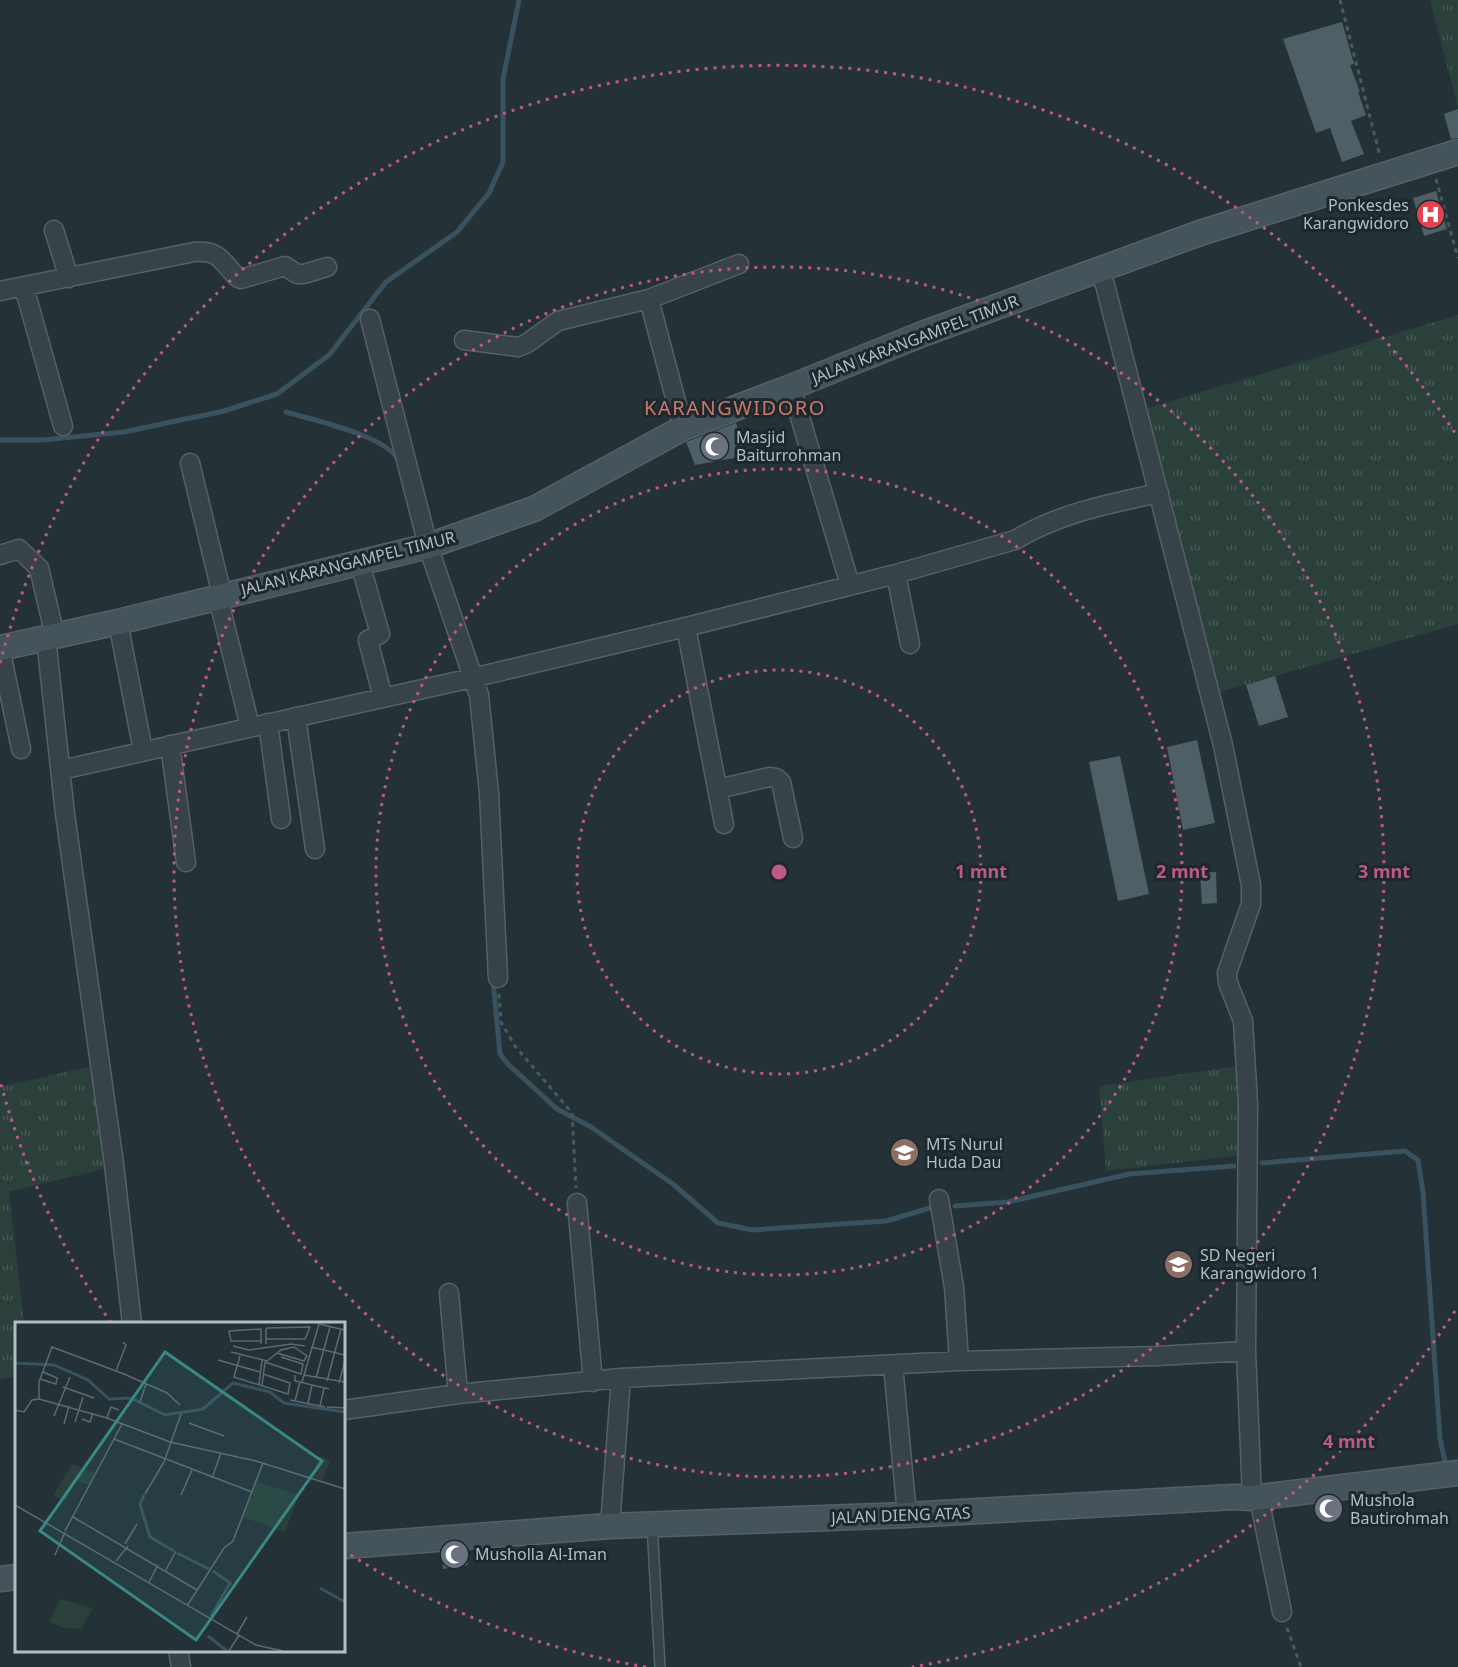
<svg xmlns="http://www.w3.org/2000/svg" width="1458" height="1667" viewBox="0 0 1458 1667" font-family="'Noto Sans',sans-serif">
<style>
.grass{fill:url(#grass-tufts)}
.lines{fill:none;stroke-linecap:round;stroke-linejoin:round}
.stream{stroke:#39525d;stroke-width:5}
.building{fill:#4f5f66}
.lane-casing{stroke:#556166;stroke-width:12}
.street-casing{stroke:#556166;stroke-width:21}
.secondary-casing{stroke:#556166;stroke-width:27}
.path{stroke:#4a5c5a;stroke-width:3;stroke-dasharray:4.5 4.5;stroke-linecap:butt}
.lane{stroke:#374348;stroke-width:9}
.street{stroke:#374348;stroke-width:18}
.secondary{stroke:#45535b;stroke-width:24}
.ring{fill:none;stroke:#bc5a85;stroke-width:3;stroke-dasharray:3 6}
.labels{text-anchor:middle;stroke-width:6;stroke-linejoin:round;paint-order:stroke}
.poi-label{font-size:16px;fill:#b2bec4;stroke:#1c282d;text-anchor:start}
.street-label{font-size:16px;fill:#b2bec4;stroke:#1c282d}
.quarter-label{font-size:20px;letter-spacing:1.5px;fill:#ca7868;stroke:#1c282d}
.inset-river{fill:none;stroke:#39525d;stroke-width:3}
.inset-road{fill:none;stroke:#5d6a70;stroke-width:1.5}
.view{fill:#388884;fill-opacity:0.15;stroke:#388884;stroke-width:3}
.inset-edge{fill:none;stroke:#b2bec4;stroke-width:3}
.centre{fill:#bc5a85;stroke:#1c282d;stroke-width:3}
.ring-label{font-size:18px;text-anchor:middle;font-weight:bold;fill:#bc5a85;stroke:#1c282d;stroke-width:6;stroke-linejoin:round;paint-order:stroke}
</style>
<defs>
<pattern id="grass-tufts" width="24" height="20" patternUnits="userSpaceOnUse" patternTransform="scale(1.5)"><rect width="24" height="20" fill="#2b403a"/><path d="M3 7l-1-3M5 7V3M7 7l1-3M15 17l-1-3M17 17v-4M19 17l1-3" fill="none" stroke="#475a55"/></pattern>
</defs>
<rect width="100%" height="100%" fill="#243238"/>
<!-- grass -->
<path class="grass" d="M1430,0H1458V108Z
M1458,315V624L1216,693L1144,409Z
M92,1066L106,1168L9,1192L24,1323L16,1324V1376L0,1380V1087Z
M1238,1066L1243,1155L1106,1171L1099,1086Z"/>
<g class="lines">
<!-- stream -->
<path class="stream" d="M286,412C313,420 384,435 398,459
M0,440H42L124,432L224,411L277,394L329,355L386,282L457,232L489,193L503,162V79L519,0
M493,980L500,1054L508,1064L557,1109L591,1127L673,1184L718,1223L752,1230L886,1221L930,1208
M1262,1163L1405,1151L1418,1160L1423,1192L1440,1439L1446,1466
M955,1206L1008,1202L1129,1174L1234,1166"/>
</g>
<!-- building -->
<path class="building" d="M1342,22L1354,64L1350,65L1360,92H1358L1366,115L1351,121L1364,154L1342,162L1330,128L1316,133L1283,39Z
M1458,109V138L1451,139L1444,114Z
M1436,191L1447,229L1424,236L1413,198Z
M736,423L746,456L695,465L686,442Z
M1275,676L1288,717L1259,726L1246,685Z
M1197,740L1215,823L1183,830L1167,747Z
M1120,756L1149,894L1118,901L1089,762Z
M1216,872L1217,903L1202,904L1200,873Z
M1339,1502L1341,1518L1320,1521L1318,1504Z
M466,1551L468,1565L443,1569L442,1553Z"/>
<g class="lines">
<defs>
<path id="lane" d="M652,1524L660,1667"/>
<path id="street" d="M54,230L69,278
M1099,269L1105,285L1223,745L1251,885V904L1227,973L1228,983L1243,1021L1248,1104L1246,1351L1252,1498
M24,287L63,426
M0,291L194,252C220,250 221,261 237,277L241,279L285,266L297,274H304L327,267
M649,299L683,428
M370,319L428,546L479,695L489,793L498,978
M464,340L518,347L526,344L558,321L649,299L739,264
M791,387L850,585
M190,463L222,595
M0,555L19,549L39,568L55,636
M360,563L380,634L368,640L383,698
M896,574L910,644
M218,597L250,727
M118,622L143,751
M686,627L724,824
M46,638L65,814L114,1164L132,1324
M0,648L21,749
M296,717L315,849
M268,723L281,819
M170,745L186,862
M61,770L472,678L686,627L896,574L1015,540C1060,513 1108,504 1159,493
M718,789L769,777L776,778L781,782L793,838
M939,1199L954,1287L959,1361
M577,1203L593,1382
M449,1293L458,1394
M893,1365L907,1515
M344,1410L458,1394L621,1378L959,1361L1157,1356L1246,1351
M1259,1498L1282,1612
M610,1526L621,1378
M178,1650L181,1667"/>
<path id="secondary" d="M0,648L118,622L428,546L534,509L683,428L791,387L925,333L1200,233L1458,152
M344,1546L610,1526L907,1515L1234,1497L1252,1498L1458,1473
M0,1579L16,1577"/>
</defs>
<!-- lane casing -->
<use href="#lane" class="lane-casing"/>
<!-- street casing -->
<use href="#street" class="street-casing"/>
<!-- secondary casing -->
<use href="#secondary" class="secondary-casing"/>
<!-- path -->
<path class="path" d="M1340,0L1380,156
M1436,179L1458,258
M499,994L501,1022L515,1046L572,1113L576,1188
M1287,1628L1301,1667"/>
<!-- lane -->
<use href="#lane" class="lane"/>
<!-- street -->
<use href="#street" class="street"/>
<!-- secondary -->
<use href="#secondary" class="secondary"/>
</g>
<!-- distance rings -->
<g class="ring">
<circle cx="779" cy="872" r="202"/>
<circle cx="779" cy="872" r="403"/>
<circle cx="779" cy="872" r="605"/>
<path d="M1455 1311A806 806 0 0 1 912 1667M646 1667A806 806 0 0 1 346 1552M111 1323A806 806 0 0 1 0 1081M0 663A806 806 0 0 1 1455 433"/>
</g>
<!-- icons -->
<defs>
<symbol id="hospital-disc" viewBox="-11 -11 22 22"><circle r="9.5" fill="#e0444e" stroke="#1c282d"/><path d="M-5-5h3v3.5h4V-5h3V5h-3V1.5h-4V5h-3Z" fill="#fff"/></symbol>
<symbol id="mosque-disc" viewBox="-11 -11 22 22"><circle r="9.5" fill="#6b7280" stroke="#1c282d"/><path d="M3.5-4.9A6 6 0 1 0 3.5 4.9A5 5 0 1 1 3.5-4.9Z" fill="#fff"/></symbol>
<symbol id="school-disc" viewBox="-11 -11 22 22"><circle r="9.5" fill="#8d6e63" stroke="#1c282d"/><path d="M0-5L7-2L0 1L-7-2ZM-4 1L0 2.5L4 1V4Q0 6-4 4Z" fill="#fff"/></symbol>
</defs>
<g fill-rule="evenodd">
<use href="#hospital-disc" x="1414" y="198" width="33" height="33"/>
<use href="#mosque-disc" x="698" y="430" width="33" height="33"/>
<use href="#school-disc" x="888" y="1136" width="33" height="33"/>
<use href="#school-disc" x="1162" y="1248" width="33" height="33"/>
<use href="#mosque-disc" x="1312" y="1492" width="33" height="33"/>
<use href="#mosque-disc" x="438" y="1538" width="33" height="33"/>
</g>
<g class="labels">
<!-- poi labels -->
<g class="poi-label">
<text x="1409" y="211" text-anchor="end">Ponkesdes<tspan x="1409" dy="18">Karangwidoro</tspan></text>
<text x="736" y="443">Masjid<tspan x="736" dy="18">Baiturrohman</tspan></text>
<text x="926" y="1150">MTs Nurul<tspan x="926" dy="18">Huda Dau</tspan></text>
<text x="1200" y="1261">SD Negeri<tspan x="1200" dy="18">Karangwidoro 1</tspan></text>
<text x="1350" y="1506">Mushola<tspan x="1350" dy="18">Bautirohmah</tspan></text>
<text x="475" y="1560">Musholla Al-Iman</text>
</g>
<!-- street labels -->
<g class="street-label">
<text transform="translate(915 339) rotate(-21)" y="6">JALAN KARANGAMPEL TIMUR</text>
<text transform="translate(348 563) rotate(-14)" y="6">JALAN KARANGAMPEL TIMUR</text>
<text transform="translate(901 1515) rotate(-2)" y="6">JALAN DIENG ATAS</text>
</g>
<!-- quarter labels -->
<g class="quarter-label">
<text x="735" y="415">KARANGWIDORO</text>
</g>
</g>
<!-- overview -->
<g transform="translate(15 1322)">
<rect width="330" height="330" fill="#243238"/>
<path d="M305,134L316,139L307,158L297,155ZM57,142L80,151L74,163L61,159L50,179L38,174ZM242,160L284,173L270,210L228,195Z" fill="#2b403a"/>
<path d="M45,277L78,286L66,307L47,306L34,299Z" fill="#2b403a"/>
<path class="inset-river" d="M0,41L39,43L73,58L94,77L116,76L150,93L188,87L218,61L255,70L269,81L330,90M129,173L125,182L135,215L159,229M162,231L194,247M305,266L330,280M196,294L215,261L198,249M193,314L212,329"/>
<path class="inset-road" d="M251,17H290L295,5L252,6L251,7V22M246,22V7L214,9L216,19H246M218,24L234,28L276,22L290,24M296,25L330,33M216,30L252,39L262,31L266,28L279,25L292,34L289,39L262,31M225,34L219,55L273,72L275,61L248,52M203,38L245,50M250,40L286,52L288,42L266,35M101,49L111,23L108,20M280,53V59L314,67M289,53L330,60M301,56L315,5M25,57L41,62L42,56L28,50M312,59L326,7M287,60L304,2L330,8M324,61L330,39M244,62L247,38M247,63L250,40M48,65L79,76M24,77V60L37,25L109,52L152,71L165,83M275,78L310,85M280,79L285,60M125,80L131,62M293,81L297,63M305,84L309,66M312,85L330,86M0,88L9,90L17,78L24,77L92,96L155,120L241,139L330,167M39,94L55,55M92,96L96,85L104,88M67,97L75,100L78,91M60,100L68,75M174,101L209,114M49,102L54,84M99,117L237,170M197,156L206,131M130,172L149,140L166,92M166,173L177,148M0,183L241,323L268,329M58,195L182,268M50,209L107,102M110,222L122,202M40,233L50,210M101,239L113,224M151,248L161,229M134,260L143,243M172,284L209,226L218,219L248,141M222,312L232,295M214,329L224,313"/>
<path class="view" d="M150,30L307,139L181,318L25,209Z"/>
<rect width="330" height="330" class="inset-edge"/>
</g>
<circle cx="779" cy="872" r="9" class="centre"/>
<g class="ring-label">
<text x="981" y="878">1 mnt</text>
<text x="1182" y="878">2 mnt</text>
<text x="1384" y="878">3 mnt</text>
<text x="1349" y="1448">4 mnt</text>
</g>
</svg>
